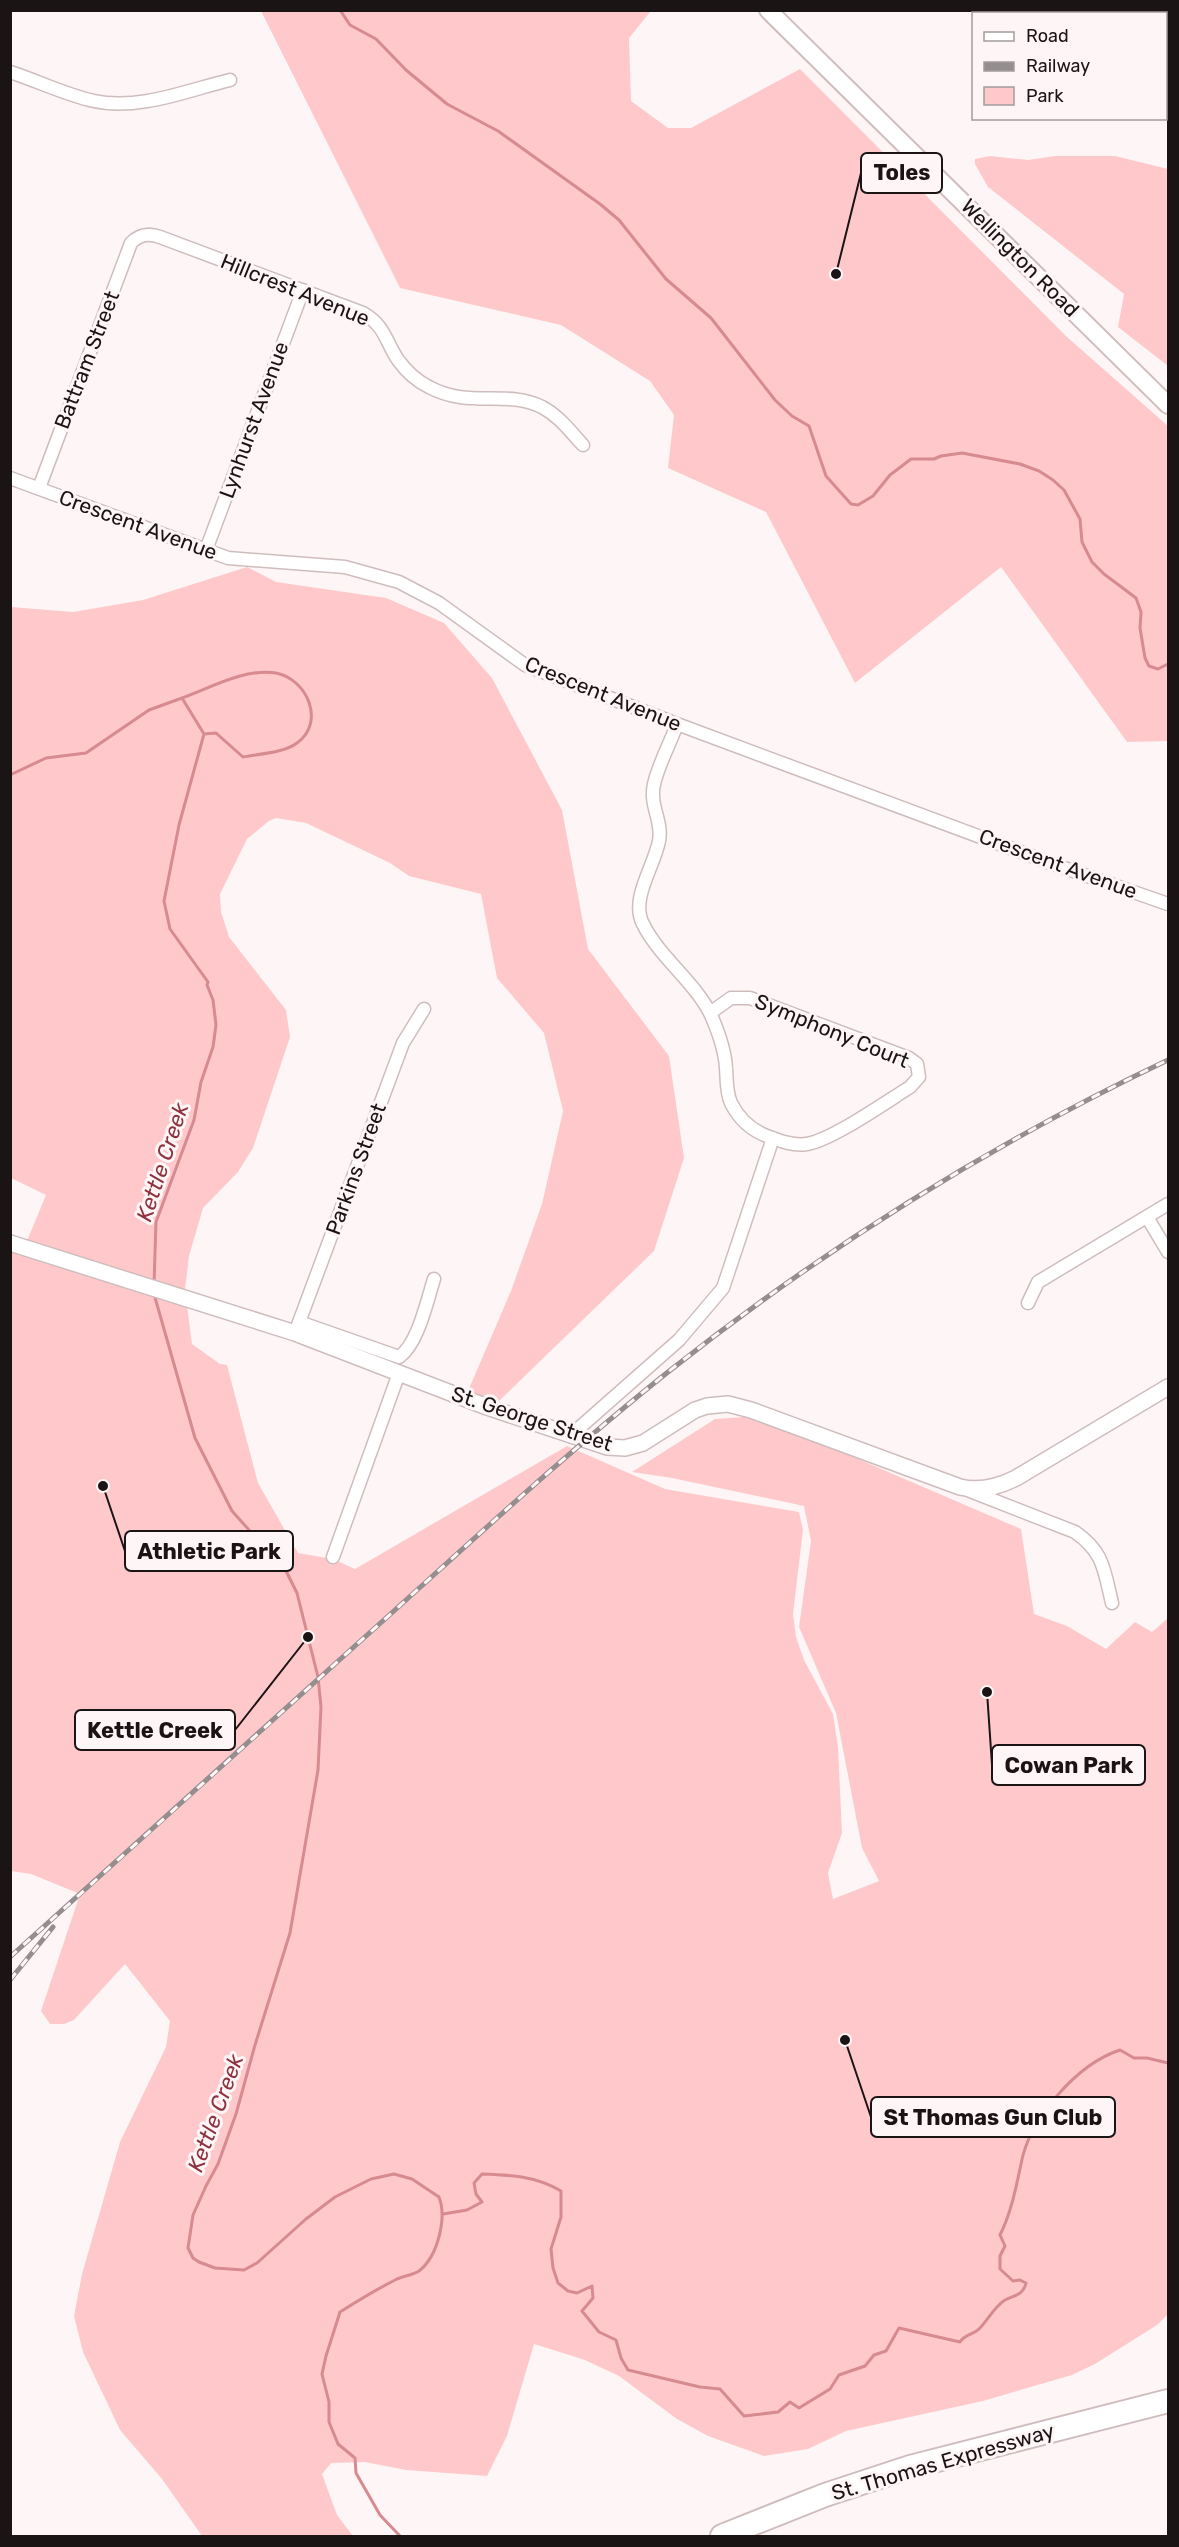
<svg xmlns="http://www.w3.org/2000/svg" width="1179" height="2547" viewBox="0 0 1179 2547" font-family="Rubik,sans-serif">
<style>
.green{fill:#ffc9cb}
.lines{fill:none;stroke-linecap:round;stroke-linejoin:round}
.stream{stroke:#d78a8f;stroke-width:3}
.minor-casing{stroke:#cfbdbe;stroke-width:15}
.tertiary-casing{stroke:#cfbdbe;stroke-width:18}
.secondary-casing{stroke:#cfbdbe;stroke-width:20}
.motorway-casing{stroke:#cfbdbe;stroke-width:26}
.minor{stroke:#fff;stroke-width:12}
.tertiary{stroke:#fff;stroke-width:15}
.secondary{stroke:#fff;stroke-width:16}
.motorway{stroke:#fff;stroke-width:22}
.rail-casing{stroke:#958e8e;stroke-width:5}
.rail{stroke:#fef6f6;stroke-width:3;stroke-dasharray:9;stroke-linecap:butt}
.labels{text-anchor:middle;stroke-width:6;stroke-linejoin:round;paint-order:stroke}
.street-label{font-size:21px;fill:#1a1414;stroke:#fef6f6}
.water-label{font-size:22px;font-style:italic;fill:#8e323e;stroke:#fef6f6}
.leader{fill:none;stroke:#1a1414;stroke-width:2}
.callout-dot{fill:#1a1414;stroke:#fef6f6;stroke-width:2}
.callout{fill:#fef6f6;stroke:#1a1414;stroke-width:2}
.callout-label{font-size:22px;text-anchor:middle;font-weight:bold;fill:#1a1414}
</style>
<rect width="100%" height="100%" fill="#fef6f6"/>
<!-- green -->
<path class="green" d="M261,11H651L629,38L631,101L668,128H691L800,69L1067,337L1168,426V741L1127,742L1001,567L855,683L766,512L668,468L674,415L650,381L561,325L400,288Z
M990,156L1028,160L1055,156H1115L1168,169V366L1118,327L1124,294L988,187L975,164V159Z
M247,567L276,582L386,598L444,623L492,678L562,810L588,949L669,1056L684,1158L654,1251L498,1402L468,1391L511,1291L542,1204L563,1111L544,1033L497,978L481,894L409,876L390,863L306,823L276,818L269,821L247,839L220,894L221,912L229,937L286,1010L290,1037L253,1148L238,1172L203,1208L189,1256L185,1290L192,1344L220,1364L227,1365L258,1483L298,1553L333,1559L355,1569L567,1446L665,1489L799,1512L803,1530L793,1614L796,1637L804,1660L833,1714L838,1747L842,1833L828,1873L833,1899L879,1881L862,1848L836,1713L799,1627L811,1541L804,1506L672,1478L632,1472L715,1419L758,1416L1021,1529L1034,1614L1067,1626L1106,1649L1135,1622L1152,1632L1168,1618V2314L1157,2325L1095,2364L1072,2375L983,2401L846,2431L808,2449L764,2456L708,2436L677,2419L619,2376L585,2360L534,2344L507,2436L487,2476L406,2470L365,2462L331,2463L322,2474L337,2515L353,2536H202L162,2479L120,2430L83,2352L74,2316L82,2274L120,2142L166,2047L170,2021L125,1964L74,2020L64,2024H50L41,2011L80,1894L31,1874L11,1871V1243L24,1248L46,1195L11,1178V607L73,612L143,600Z"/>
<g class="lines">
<!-- stream -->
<path class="stream" d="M340,10L350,25L376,39L406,70L447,104L498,131L600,204L619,220L666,279L711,318L775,400L792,416L809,426L826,476L851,504L858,505L873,496L890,475L911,459H934L941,456L962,453L1020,464L1039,471L1053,480L1064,490L1080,519L1082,542L1092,562L1104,574L1136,598L1141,612L1140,628L1145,658L1149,666L1158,669L1168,664
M182,698C210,688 245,668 276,673C307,679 326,722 297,743C284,753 258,754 243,757L216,733L204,734
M10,775L46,758L86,753L149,710L182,698L204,734L179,825L164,901L170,929L208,982L207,985L213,1000L216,1025L213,1047L201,1082L194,1120L156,1222L154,1285
M154,1294L195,1438L232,1511L286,1571L297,1593L318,1677L321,1707L318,1770L290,1933L255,2045L236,2114L218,2164L206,2186L193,2215L188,2248L193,2258L199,2262L215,2268L244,2270L257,2263L306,2219L335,2197L371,2179L394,2174L412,2179L439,2197C447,2218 438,2256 419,2271C413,2275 404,2276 397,2279C377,2289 359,2300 340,2312L326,2356L322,2374L329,2402V2422L338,2444L355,2458L356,2473L380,2515L400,2536
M443,2214L467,2210L482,2202L476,2194L474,2183L482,2174C511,2175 536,2176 561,2191V2217L551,2249L553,2268L558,2283L568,2291L577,2293L592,2286L593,2298L582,2311L599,2332L616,2340L621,2358L628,2370L700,2387L720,2389L744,2416L778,2412L790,2402L799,2408L830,2389L839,2375L865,2366L874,2355L886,2351L899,2328L960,2342C965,2334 973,2335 979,2329C988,2320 994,2307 1005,2300C1014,2295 1023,2296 1026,2283L1020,2280L1013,2281L1000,2269V2256L1005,2246L1000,2235C1011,2213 1016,2188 1021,2164C1029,2119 1077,2064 1120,2050L1134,2058H1147L1168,2063"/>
<defs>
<path id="minor" d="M10,72C38,81 66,95 94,101C138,111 188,90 230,80
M10,478L228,558L345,567L399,582L439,603L525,665L677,724L1053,864L1168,904
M39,488L131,243C140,234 149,233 160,237L363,313C385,326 385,340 398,360C406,371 417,381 429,387C470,409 505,389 542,407C559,416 570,431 583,445
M206,550L303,290
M677,724C670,744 659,763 654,784C649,806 663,821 659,841C654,867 630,899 643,924C660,958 695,982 711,1015C718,1031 725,1050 726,1068C727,1080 726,1092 731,1103C739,1119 751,1130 767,1136C780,1141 793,1146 807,1144C832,1140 886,1102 910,1087L919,1077L917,1064L909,1058L750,998H731L710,1013
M1147,1217L1168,1252
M1028,1303L1038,1282L1168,1204
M299,1322L399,1357C418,1344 427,1301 434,1279
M295,1333L403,1043L424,1009
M570,1436L679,1340L723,1288L773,1138
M970,1491L1075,1532C1104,1552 1104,1570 1112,1603
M333,1557L399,1373"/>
<path id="tertiary" d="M10,1243L295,1333L487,1407L607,1447L625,1448L643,1443L695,1410L707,1406L728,1404L751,1410L960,1487C980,1492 998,1487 1016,1478L1168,1387"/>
<path id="secondary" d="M768,10L1168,405"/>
<path id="motorway" d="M722,2536L825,2495L910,2467L1168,2401"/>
</defs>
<!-- minor casing -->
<use href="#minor" class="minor-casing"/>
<!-- tertiary casing -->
<use href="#tertiary" class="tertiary-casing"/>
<!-- secondary casing -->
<use href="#secondary" class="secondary-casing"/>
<!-- motorway casing -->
<use href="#motorway" class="motorway-casing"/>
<!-- minor -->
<use href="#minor" class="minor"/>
<!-- tertiary -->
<use href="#tertiary" class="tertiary"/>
<!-- secondary -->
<use href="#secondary" class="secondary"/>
<!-- motorway -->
<use href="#motorway" class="motorway"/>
<defs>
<path id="rail" d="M10,1957C126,1853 241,1749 356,1645C459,1553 560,1458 668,1372C822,1250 991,1144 1168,1060
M10,1980L53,1927"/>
</defs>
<!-- rail casing -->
<use href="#rail" class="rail-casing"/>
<!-- rail -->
<use href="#rail" class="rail"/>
</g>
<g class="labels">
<!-- street labels -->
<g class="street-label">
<text transform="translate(1020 258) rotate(45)" y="7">Wellington Road</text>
<text transform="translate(295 290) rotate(22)" y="7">Hillcrest Avenue</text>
<text transform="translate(87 360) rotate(-69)" y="7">Battram Street</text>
<text transform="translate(254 420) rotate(-70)" y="7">Lynhurst Avenue</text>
<text transform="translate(138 525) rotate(20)" y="7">Crescent Avenue</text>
<text transform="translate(603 694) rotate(22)" y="7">Crescent Avenue</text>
<text transform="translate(1058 864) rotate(20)" y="7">Crescent Avenue</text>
<text transform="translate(832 1031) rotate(22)" y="7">Symphony Court</text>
<text transform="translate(356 1169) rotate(-70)" y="7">Parkins Street</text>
<text transform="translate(532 1419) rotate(18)" y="7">St. George Street</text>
<text transform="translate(943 2462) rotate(-16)" y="7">St. Thomas Expressway</text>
</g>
<!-- water labels -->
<g class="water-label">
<text transform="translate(162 1162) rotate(-72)" y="8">Kettle Creek</text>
<text transform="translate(215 2113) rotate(-70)" y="8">Kettle Creek</text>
</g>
</g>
<!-- callouts -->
<path class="leader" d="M836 274L861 173M103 1486L125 1551M308 1637L235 1730M987 1692L992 1765M845 2040L871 2117"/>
<g class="callout-dot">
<circle cx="836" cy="274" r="6"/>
<circle cx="103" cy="1486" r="6"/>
<circle cx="308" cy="1637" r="6"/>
<circle cx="987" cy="1692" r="6"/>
<circle cx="845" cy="2040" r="6"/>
</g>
<g class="callout">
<rect x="861" y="153" width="81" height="40" rx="6"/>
<rect x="125" y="1531" width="168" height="40" rx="6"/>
<rect x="75" y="1710" width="160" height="40" rx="6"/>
<rect x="992" y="1745" width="153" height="40" rx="6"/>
<rect x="871" y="2097" width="244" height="40" rx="6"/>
</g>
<g class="callout-label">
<text x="902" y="180">Toles</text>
<text x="209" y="1559">Athletic Park</text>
<text x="155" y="1738">Kettle Creek</text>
<text x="1069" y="1773">Cowan Park</text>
<text x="993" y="2125">St Thomas Gun Club</text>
</g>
<!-- border -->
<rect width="1179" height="2547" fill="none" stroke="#1a1414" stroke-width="24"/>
<!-- legend -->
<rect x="972" y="12" width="195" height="108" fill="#fef6f6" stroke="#a39c9c" stroke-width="1.5"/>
<rect x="984" y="32" width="30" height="9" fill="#ffffff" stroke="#a39c9c" stroke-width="1.5"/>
<text x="1026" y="42" font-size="18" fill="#1a1414">Road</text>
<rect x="984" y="62" width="30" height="9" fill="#958e8e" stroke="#a39c9c" stroke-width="1.5"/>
<text x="1026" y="72" font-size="18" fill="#1a1414">Railway</text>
<rect x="984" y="87" width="30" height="18" fill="#ffc9cb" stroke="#a39c9c" stroke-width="1.5"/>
<text x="1026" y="102" font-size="18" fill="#1a1414">Park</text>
</svg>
